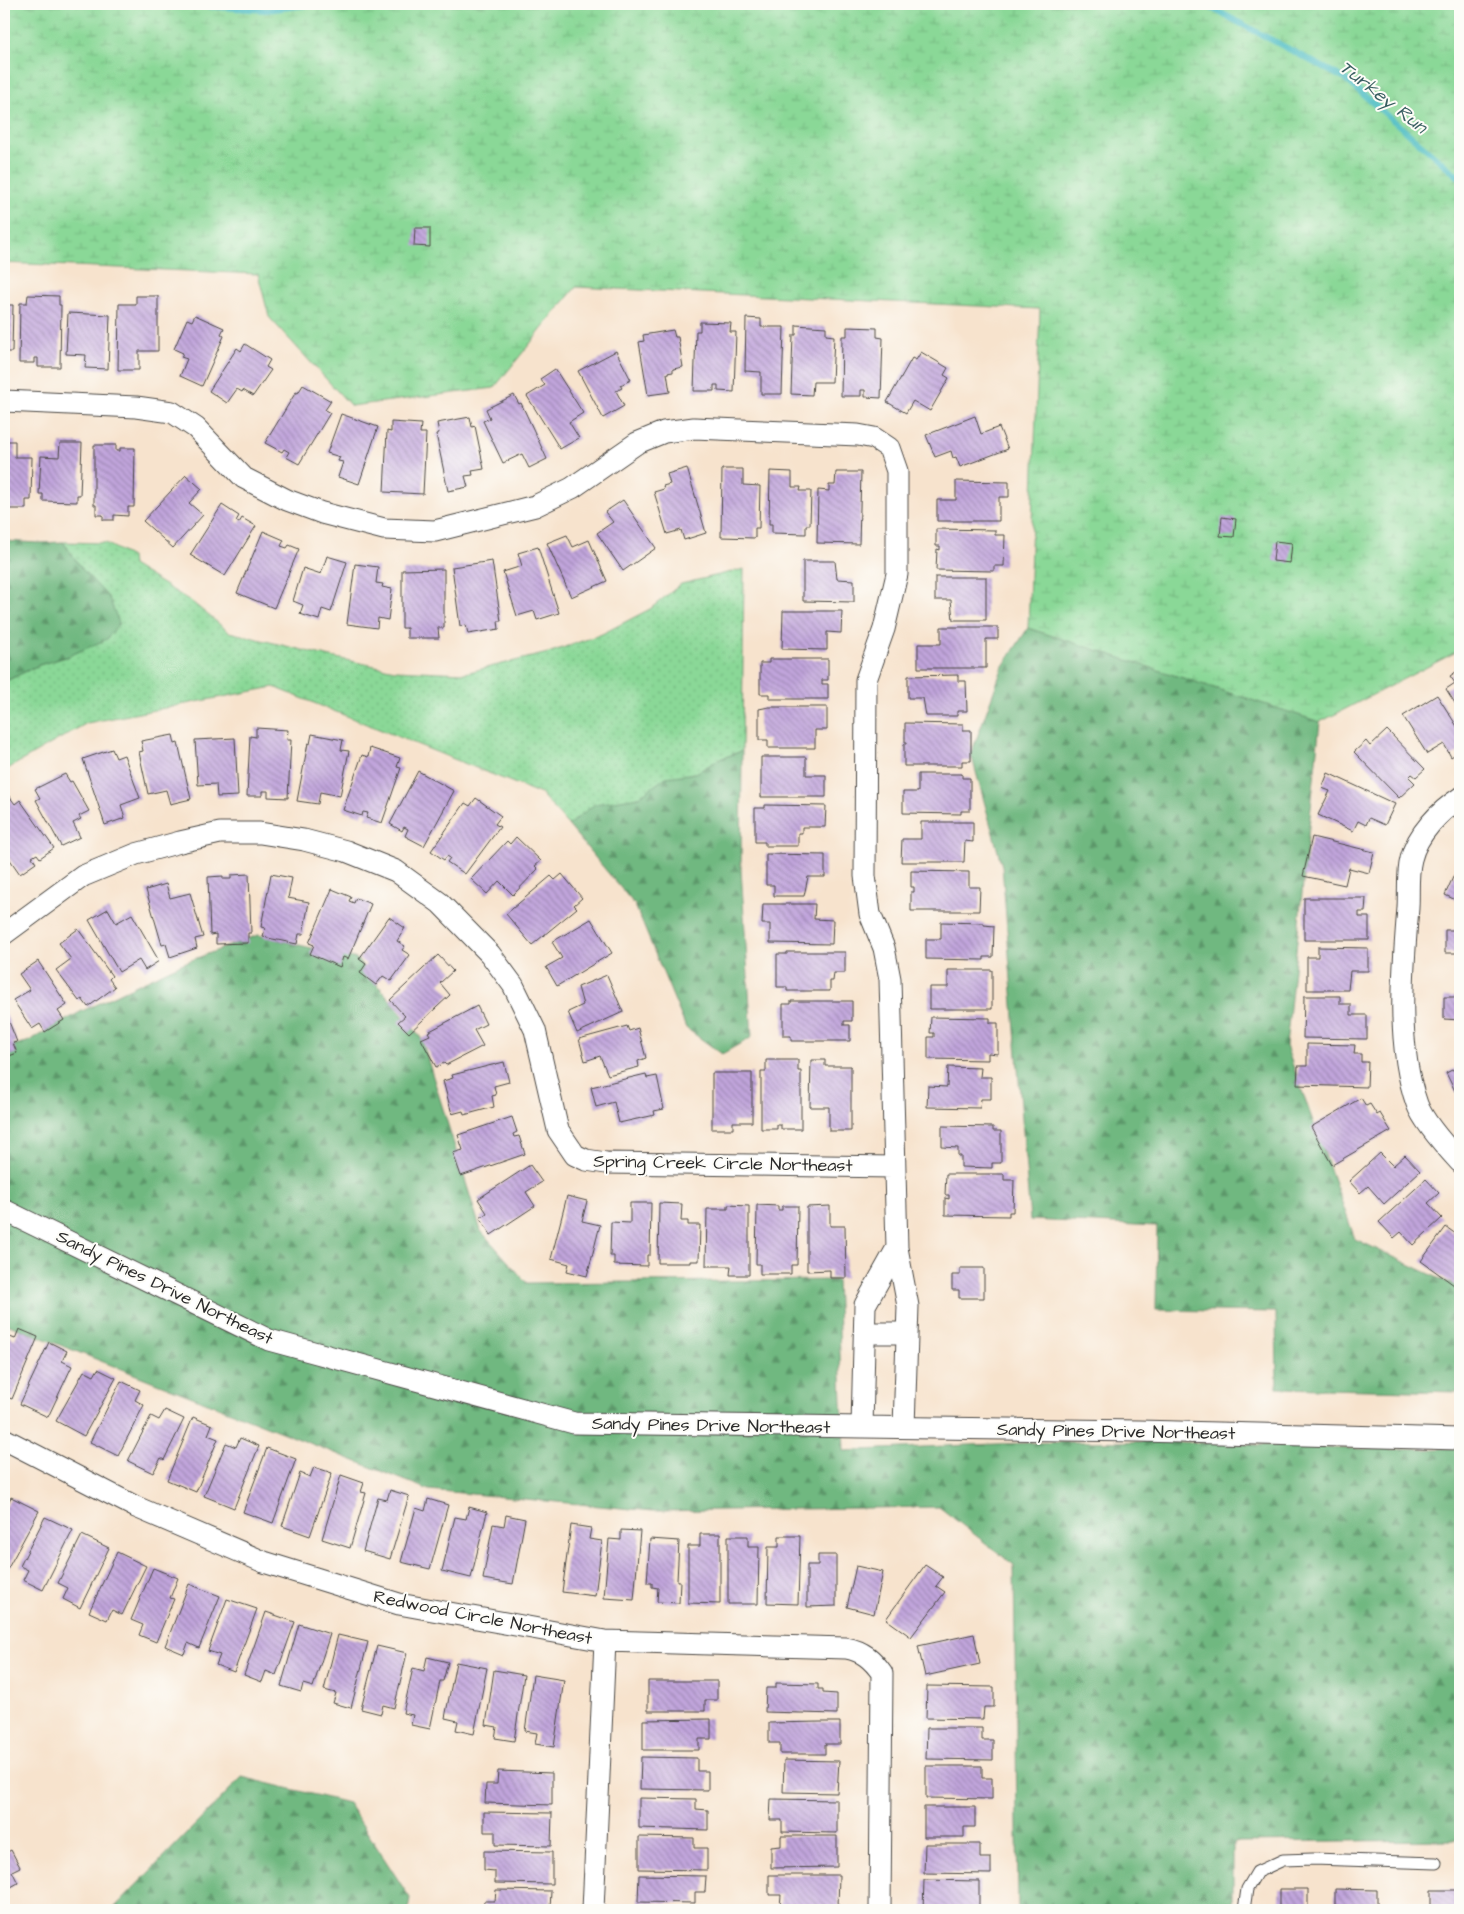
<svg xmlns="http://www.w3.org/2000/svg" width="1464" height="1914" viewBox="0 0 1464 1914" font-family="'Architects Daughter',sans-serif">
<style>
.grass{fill:url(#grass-dots);stroke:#5a8261}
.forest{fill:url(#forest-firs);stroke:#4d7256}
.wetland{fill:url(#wetland-marsh);stroke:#5a8261}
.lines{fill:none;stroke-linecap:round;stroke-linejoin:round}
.stream{stroke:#4fbec4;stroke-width:6}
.building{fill:url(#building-back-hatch)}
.service-casing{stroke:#4a4743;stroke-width:13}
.minor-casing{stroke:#4a4743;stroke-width:23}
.service{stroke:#fff;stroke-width:11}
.minor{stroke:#fff;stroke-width:21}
.labels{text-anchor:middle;stroke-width:4;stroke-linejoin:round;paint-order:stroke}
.street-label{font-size:18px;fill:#2b2b2b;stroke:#fdfcf7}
.water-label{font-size:19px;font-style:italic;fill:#385e61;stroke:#fdfcf7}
</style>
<defs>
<pattern id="grass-dots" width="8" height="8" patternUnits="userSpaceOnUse" patternTransform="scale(1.25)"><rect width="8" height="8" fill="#8ad897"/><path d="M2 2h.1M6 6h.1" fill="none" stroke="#77ba82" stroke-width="1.8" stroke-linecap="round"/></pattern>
<pattern id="forest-firs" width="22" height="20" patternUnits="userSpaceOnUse" patternTransform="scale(1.25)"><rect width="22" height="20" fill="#6fb880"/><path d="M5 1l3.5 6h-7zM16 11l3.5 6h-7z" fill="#5b9669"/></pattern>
<pattern id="wetland-marsh" width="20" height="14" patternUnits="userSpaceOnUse" patternTransform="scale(1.25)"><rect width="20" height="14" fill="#8ad897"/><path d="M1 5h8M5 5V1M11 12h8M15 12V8" fill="none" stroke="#77ba82"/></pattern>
<pattern id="building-back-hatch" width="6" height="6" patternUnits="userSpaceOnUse" patternTransform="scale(1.25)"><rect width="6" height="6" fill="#c1a5dc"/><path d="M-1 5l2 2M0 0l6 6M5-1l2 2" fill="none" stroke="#9d87b3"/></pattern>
</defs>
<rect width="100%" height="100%" fill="#fdfcf7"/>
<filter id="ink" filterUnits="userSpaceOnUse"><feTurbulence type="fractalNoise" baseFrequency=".02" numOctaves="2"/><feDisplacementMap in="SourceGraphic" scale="10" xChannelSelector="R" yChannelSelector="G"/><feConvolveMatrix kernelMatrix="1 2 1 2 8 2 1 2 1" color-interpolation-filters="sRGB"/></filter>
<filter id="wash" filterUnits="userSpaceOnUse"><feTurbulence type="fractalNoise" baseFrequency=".0096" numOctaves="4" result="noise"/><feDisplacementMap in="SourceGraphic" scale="20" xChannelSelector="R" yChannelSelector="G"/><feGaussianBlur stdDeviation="1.12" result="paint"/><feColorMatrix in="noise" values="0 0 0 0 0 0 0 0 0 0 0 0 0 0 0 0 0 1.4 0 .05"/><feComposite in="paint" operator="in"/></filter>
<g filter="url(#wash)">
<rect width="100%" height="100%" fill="#f7e3cd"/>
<!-- grass -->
<path class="grass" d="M63,542L106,543L131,557L132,565L192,602L229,632L331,657L395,670L465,673L548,653L602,634L650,609L681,584L744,569L742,751L720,759L696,773L666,778L639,797L620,802L568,825L541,794L274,687L87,723L4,771V682L39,665L69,656L82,569Z"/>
<!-- forest -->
<path class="forest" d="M4,541L39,543L63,542L82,569L109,598L119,623L107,639L69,656L39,665L4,682Z
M1028,628L1320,722L1286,1046L1355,1239L1460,1288V1392L1277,1388L1276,1312L1156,1310L1157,1226L1030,1220L1002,866L971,754L1003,666Z
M742,751L741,870L752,1037L722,1054L686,1028L635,905L568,825L595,804L639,797L666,777L696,773L720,759Z
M258,935L357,959L421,1038L481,1231L527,1283L837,1280L844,1451C955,1445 1066,1440 1177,1442C1271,1444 1366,1453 1460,1448V1840L1233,1842V1910H1018L1014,1565L939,1507L653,1511L429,1490L4,1323V1047L27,1042L82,1011L181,964Z
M242,1777L348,1803L410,1898L408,1910H112Z"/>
<!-- wetland -->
<path class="wetland" d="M4,4H1460V650L1320,722L1028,628L1040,309L576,287L494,388L351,406L269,317L258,274L4,263Z"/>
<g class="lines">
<!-- stream -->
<path class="stream" d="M172,4L266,10L314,4
M1204,4L1345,79L1460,178"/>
</g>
<g id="blocks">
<!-- building -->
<path class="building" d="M415,228H430V247L414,246Z
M4,295H7L6,305H13L12,352H4Z
M28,295L59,296V305H61L60,367H38V358H34V363H19L20,303H27Z
M136,296H158V351H139V370H118L119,304H136Z
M68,313L110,315L108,369L85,368L86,355L66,354Z
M195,315L224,328L221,334L224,336L202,386L180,376L187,359L181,357L183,353L174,349L187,319L192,321Z
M746,318L761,319V327H784L782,394H761V372L745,371Z
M700,322L731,323L730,332H736L734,392L718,391V385H714V391H694L696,331H700Z
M796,325L826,327V335L834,336L832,382H813L812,395L791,394L793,335H796Z
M847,327L877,328V337L883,338L881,398L865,397V390H861V396H841L842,336H847Z
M673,330L675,337H678L683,367L673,369V372L667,373L670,392L648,395L639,342L644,341L643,335Z
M245,344L270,360L266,367L271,370L253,396L243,390L242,392L237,389L227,403L209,391L237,348L241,351Z
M616,351L631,380L620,385L622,388L616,391L624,406L603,418L578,371Z
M921,352L948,368L944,375L949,378L930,411L913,401L906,413L887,402L912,358L916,360Z
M555,369L583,413L569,422L579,438L560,449L527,396L545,385L540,379Z
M303,385L331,401L325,410L330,413L299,464L286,457L289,452L284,449L282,452L265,443L296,392L298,393Z
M514,395L519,404L521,403L547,459L529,468L522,454L503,463L483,421L490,418L486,409Z
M341,414L378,427L359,484L338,477L343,462L338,461L340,457L327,453Z
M975,416L981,434L999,427L1008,449L960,467L956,457L953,458L951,451L935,457L926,435Z
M470,417L472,427L475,426L484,469L472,471L473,475L465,476L468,487L448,491L436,434L439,433L437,423Z
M391,422L421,424L420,433H426L423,494L384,492L387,431L391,432Z
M4,441H15V457H32L31,500H26V509H4Z
M60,443H82L80,495H77V502L43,501V494H39L41,456L59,457Z
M94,445H116V451H120V448H135L134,507H128V516L114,515V520H103V515H96V505H94Z
M687,468L706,533L684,540L681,530L667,534L654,492L664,489L663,486L670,484L667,474Z
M722,469H743V485L760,486L759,528H755V538L721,537Z
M770,471L792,472V487H801L800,491H811L810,525H806V534L772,533V524H769Z
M836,472H861L859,544L817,543L818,490L829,491V485H835Z
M186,475L202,489L189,503L203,515L173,548L143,521Z
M956,481L1009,482V497H999V521H937V500H956Z
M623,500L656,548L623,571L597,533L613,522L605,512Z
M222,505L239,516L236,521L239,523L242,518L256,526L225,576L190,555Z
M1222,517L1236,519L1234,537L1220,536Z
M936,529L995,530V535H1005L1004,566H994V571L936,570L937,549L940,550V546H936Z
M263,531L284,540L281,546L287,548L289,545L299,549L274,608L237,593Z
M567,535L573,547L589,540L607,581L571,597L547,543Z
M1275,541L1292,543L1290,563L1273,561Z
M538,547L559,613L537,620L534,611L517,616L503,572L522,566L518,553Z
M327,556L347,562L331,612L322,609L319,620L300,614L303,605L293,601L303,568L321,574Z
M492,561L501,621H498L499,629L468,634L466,625L460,626L452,567Z
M803,561H835L837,579L854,580V602L803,601Z
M355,564L378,567L376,583L383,584L382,587L392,589L388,620L378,618L377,628L347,624Z
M444,569V628H438L439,638H407V628H402V570Z
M935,577H986V620H953L951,600H935Z
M783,611H842L841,633L827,632V650L782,649Z
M941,627H998V639H986V668H918V644H941Z
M769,659H828V680H822V684H828V699H769V694H760V663H769Z
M1460,669V711L1446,689L1455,683L1450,676Z
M958,675V681H966L967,711H957V716H926L923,698H908V676Z
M1437,695L1460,731V751L1451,757L1444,744L1427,754L1403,716Z
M769,707H827V730H815V748H768V740H759V709Z
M905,723L963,724V730H971V761H962V766H904V744H907V742H905Z
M256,728L288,730L287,740H291L288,798L268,797V791H262V796H247L250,736L256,737Z
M1387,730L1425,769L1416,777L1412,774L1409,777L1415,783L1399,798L1354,752L1366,741L1370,746Z
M312,734L343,740L341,750L349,751L340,796L320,792L318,804L297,801L308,743L310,744Z
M173,735L175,744L178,743L191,799L170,804L166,790L148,794L139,752L143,751L141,741Z
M235,738L238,796L217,797L216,784L198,785L195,740Z
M370,748L400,758L397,767L401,768L382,823L366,818L368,813L363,812L362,816L343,810L362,755L368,757Z
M112,749L116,758L124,755L140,798L121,805L125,818L105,825L83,759Z
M761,757H806V775H826V797H761Z
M418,771L454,791L424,846L405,836L408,829L404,827L402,831L390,824Z
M1328,773L1395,804L1385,825L1369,818L1366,825L1358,821L1353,831L1318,815L1330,791L1322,788Z
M65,774L70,782L72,781L89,811L79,816L81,819L73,823L80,837L61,846L36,800L40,798L35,789Z
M918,774H962V778H970V811H961V814L903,813V792H918Z
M9,796L15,804L20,800L54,848L40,858L37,854L32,857L36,863L20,874L4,851V800Z
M476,798L501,816L495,824L500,827L465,874L447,862L450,858L447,856L444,860L431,851L465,803L470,806Z
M765,805L826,806L825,827H802V833H798V846H765V842H755V808H765Z
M921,822H973V842L965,841L964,862H901L902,839H921Z
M516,837L541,861L535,866L538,869L513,895L499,881L487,894L471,879L507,841L510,844Z
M1312,837L1374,852L1369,873L1349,868L1345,885L1303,876Z
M766,854L825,855V877H808L804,896H774V885H766Z
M911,871L969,872V887H980L979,911H911V892H914V887H911Z
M249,874L251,933H248V943L216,944V934L210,935L208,877L223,876V879H231V875Z
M271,874L292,878L288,898L309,902L303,934H299L297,944L263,937L265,928L261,927Z
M562,874L582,898L574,905L577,908L532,945L506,914L551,876L555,880Z
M1454,875L1460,878V902L1445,895Z
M166,884L170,898L190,893L203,937L195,939L197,948L170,957L166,944L162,945L146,890Z
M332,889L351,897L349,901L354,903L356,898L371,904L348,959L343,957L340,967L310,954L314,945L309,943Z
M1304,898H1366L1365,912H1359V917H1369V940H1304Z
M763,904H815L814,919L833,920L832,944L770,943V924H762Z
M108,909L116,923L132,914L159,961L145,970L139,960L119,972L89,920Z
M389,917L405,928L397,941L405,946L402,950L410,955L391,981L383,976L376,985L360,973L366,964L359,959Z
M591,919L612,953L557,986L546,967L562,958L552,942Z
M941,922L984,923V925L994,926L993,957H984V960L926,959V939H941Z
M78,929L112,976L109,979L115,987L88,1007L82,999L79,1001L56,970L71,959L59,943Z
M1445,930H1460V953H1445Z
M1318,947L1368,948V971H1350L1348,990H1307V957H1318Z
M787,952H845V973H834L833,981H830V991H787V987H777V954H787Z
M438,955L453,971L440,983L450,995L409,1033L398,1022L405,1016L390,1000Z
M38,961L67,1005L58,1011L64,1020L45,1032L40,1024L32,1029L13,1000L30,990L19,974Z
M948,970H992V1009H929V987H948Z
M607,975L623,1012L577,1033L568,1012L583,1005L578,987Z
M1304,996H1340V1004H1351V1015H1367V1039L1303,1038Z
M1444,997H1460V1020L1444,1019Z
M791,1001H852V1021H844V1025H850V1041H791V1036H783V1004H791Z
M477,1006L486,1024L474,1030L483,1046L446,1065L444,1063L436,1067L421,1039L430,1035L428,1032Z
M4,1009L17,1042L13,1043L17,1053L4,1058Z
M931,1017L990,1018V1023H998V1054L988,1053V1060L928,1059V1037H934V1033H930Z
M627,1026L629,1031L638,1028L646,1058L638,1061L639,1067L608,1075L600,1056L585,1061L579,1039Z
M1307,1044L1355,1045L1354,1054H1361V1062H1368L1367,1087L1297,1085L1298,1066H1307Z
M766,1060H798V1071H801V1129H781V1125H777V1129H761V1071H766Z
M811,1060H825V1066H851V1131H829V1107H810Z
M504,1062L509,1082L494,1086L496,1095L492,1096L494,1107L464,1115L463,1111L452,1114L443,1081L453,1078L452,1075Z
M1460,1066V1091L1456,1093L1446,1073Z
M948,1067L981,1068L980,1077H991V1099H981L980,1108L927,1107L928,1086L947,1087Z
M712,1073H752V1122H733V1129H712Z
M646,1074L647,1078L657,1076L664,1109L654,1111L655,1115L619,1123L614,1102L596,1107L591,1087Z
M1361,1098L1366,1106L1370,1104L1377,1115L1380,1113L1391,1131L1332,1165L1311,1127Z
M512,1117L517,1132L513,1134L514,1137L519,1136L525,1154L461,1176L453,1153L463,1150L458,1135Z
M942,1126L993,1127V1131H1001V1163H992V1168L961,1167V1156H958V1148L942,1147Z
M1380,1153L1393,1166L1405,1155L1420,1171L1384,1204L1368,1186L1360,1193L1349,1181Z
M530,1165L542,1182L526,1192L535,1206L491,1235L480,1218L487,1213L478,1199Z
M946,1174H1004V1180H1014L1013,1212H1009V1216L945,1215V1198L949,1199V1195H945Z
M1426,1179L1439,1193L1428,1203L1442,1218L1413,1245L1401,1232L1394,1238L1379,1222Z
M567,1196L587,1201L582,1221L600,1225L587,1276L567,1271L569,1264L551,1259Z
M630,1203H651L650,1255H647V1266L614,1265V1256H610L611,1222L630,1223Z
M659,1203L682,1204L681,1221H688V1225H700L699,1261H690V1263H658Z
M728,1205L749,1206V1275H730L731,1266H706L707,1209H728Z
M757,1205L778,1206V1210H782V1206H798L797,1265H791V1274H760V1264H756Z
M830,1206V1226H845L846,1278H830V1270L807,1271V1207Z
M1446,1227L1460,1237V1277L1454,1285L1421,1261Z
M960,1268H984V1298H959V1290H952V1275H960Z
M19,1329L38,1337L12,1399L4,1396V1338L5,1335L15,1339Z
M49,1342L67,1351L62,1361L72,1366L48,1417L20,1404Z
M98,1369L116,1378L84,1436L56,1421L84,1371L94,1376Z
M121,1381L140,1390L135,1400L144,1405L118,1456L90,1442Z
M165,1410L184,1419L164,1460L161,1458L153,1473L128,1461L151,1416L159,1420Z
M193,1417L212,1425L208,1435L218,1439L196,1492L167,1480Z
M240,1438L259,1446L234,1508L204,1496L226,1443L236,1447Z
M267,1448L296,1459L273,1523L243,1512Z
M314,1467L332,1473L310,1536L282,1526L300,1473L310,1477Z
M341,1475L364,1483L361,1492L366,1493L350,1548L322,1539Z
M390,1490L409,1496L390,1559L363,1551L378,1498L387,1500Z
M11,1497L39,1511L7,1570L4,1568V1511Z
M428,1499L448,1505L430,1569L401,1562L416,1508L425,1511Z
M469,1507L487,1512L471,1578L442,1571L455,1517L466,1519Z
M506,1515L525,1519L513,1584L483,1579L493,1524L504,1526Z
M45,1517L73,1530L43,1590L23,1580L28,1570L20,1566Z
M571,1525L591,1528L589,1539L602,1541L595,1596L562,1592Z
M621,1530L640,1531L634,1600L604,1598L609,1539L621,1540Z
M700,1534H720V1604L688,1603V1546H700Z
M82,1535L109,1548L80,1608L63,1599L68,1588L58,1583Z
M728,1536H748V1547H759L758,1604H728Z
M779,1536H800L798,1604L767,1603L768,1547H779Z
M650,1539L679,1541L677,1581H680L679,1603L657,1602L658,1588L652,1587V1583H647Z
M117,1552L146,1566L122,1615L112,1610L107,1620L89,1612Z
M818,1555H836V1606L807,1607V1565H818Z
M925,1565L943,1577L936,1586L945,1592L911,1637L886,1619Z
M856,1566L883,1572L874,1614L847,1607Z
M153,1568L178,1578L170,1598L174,1599L156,1642L139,1635L143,1625L131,1620Z
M189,1584L220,1596L199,1648L188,1643L184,1654L165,1646Z
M227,1599L257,1609L234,1672L216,1665L220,1655L208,1651Z
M266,1612L295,1622L276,1675L266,1671L262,1682L244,1675Z
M299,1624L330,1634L313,1687L303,1684L301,1692L281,1686Z
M974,1634L980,1664L925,1676L918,1646Z
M338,1635L368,1642L351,1708L333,1703L336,1693L324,1690Z
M377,1646L407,1653L394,1708L383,1705L381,1714L361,1709Z
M427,1657L448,1662L443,1681H440L430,1729L411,1725L413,1715L403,1713L413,1668L424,1671Z
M456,1662L487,1668L474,1734L456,1730L458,1721L445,1718Z
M494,1670L524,1675L514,1741L495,1738L497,1727L486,1725Z
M533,1675L564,1680L554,1747L535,1744L537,1733L525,1731Z
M648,1681H717V1700H705V1711H648Z
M776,1683L818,1684V1689H823V1693L837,1694V1714L765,1712L766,1688H776Z
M927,1686L994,1687V1707H984L983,1719L926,1718Z
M711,1719V1739H699V1750H643V1720Z
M820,1722H840V1744H825V1754H780V1743H769V1723Z
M927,1728H982V1740H993V1760L926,1759Z
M641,1757L697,1758V1771H708V1790L640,1789Z
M784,1760L839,1761L837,1793L783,1792Z
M926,1766H982V1778H992V1799L926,1798Z
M498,1771L552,1773V1805L485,1803L486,1784H497Z
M639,1798L696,1799V1809L708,1810V1830L639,1828Z
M771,1799L837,1800V1833L782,1832V1820H770Z
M924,1807H975V1827H964V1837H924Z
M484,1812L552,1813L551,1846L495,1845V1832H484Z
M781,1836H837V1867L771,1868V1847L781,1846Z
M639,1837L694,1838V1848H707V1870L639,1869Z
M925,1844H980V1858H991V1874L924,1873Z
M11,1850L20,1867L12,1871L18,1883L4,1891V1854Z
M484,1851L552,1852V1884L495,1883V1871L484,1870Z
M639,1875L706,1876L705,1892H695V1903L638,1902Z
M769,1875H839L838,1907H780L781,1895H769Z
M924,1880L979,1881V1910H923Z
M1279,1889H1308V1910H1279Z
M1335,1889L1377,1890V1910H1335Z
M496,1890L551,1891L550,1910H483L484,1901H495Z
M1431,1890H1460V1910H1431Z"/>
</g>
</g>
<g filter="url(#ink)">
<use href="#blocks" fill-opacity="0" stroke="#4a4743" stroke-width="1"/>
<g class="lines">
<defs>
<path id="service" d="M1244,1910L1247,1889L1257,1872L1283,1860L1313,1859L1436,1863"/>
<path id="minor" d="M4,401L136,407L172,412L196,428L244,478L287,500L322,513L384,529L435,531L535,506L572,488L637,443L664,432L694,428L858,435L874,438L889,448L897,471V574L884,629L866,680L865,876L870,914L884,948L890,979L897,1248L908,1306L904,1427
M1460,798C1440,811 1417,834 1411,859C1407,874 1409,892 1408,908C1403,970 1396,1045 1417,1104C1423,1121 1447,1148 1460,1162
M4,934L83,876L136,854L180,842L220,833H260L304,840L346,851L396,871L440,903L490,954L513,985L535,1030L558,1130L575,1155L586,1160L606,1163L893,1167
M4,1210L269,1340L574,1423L1139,1431L1460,1439
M865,1333H907
M862,1427L865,1305L897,1248
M4,1439L136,1507L264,1562L399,1604L605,1641L846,1648C863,1651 872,1659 882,1673L880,1910
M593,1910L605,1641"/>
</defs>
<!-- service casing -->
<use href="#service" class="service-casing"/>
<!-- minor casing -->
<use href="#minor" class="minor-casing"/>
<!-- service -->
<use href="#service" class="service"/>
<!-- minor -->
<use href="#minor" class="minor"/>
</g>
</g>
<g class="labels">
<!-- street labels -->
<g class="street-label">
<text transform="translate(723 1163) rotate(1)" y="6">Spring Creek Circle Northeast</text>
<text transform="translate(165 1287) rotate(26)" y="6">Sandy Pines Drive Northeast</text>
<text transform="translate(711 1425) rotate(1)" y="6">Sandy Pines Drive Northeast</text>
<text transform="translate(1116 1431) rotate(1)" y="6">Sandy Pines Drive Northeast</text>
<text transform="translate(483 1617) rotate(11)" y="6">Redwood Circle Northeast</text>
</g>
<!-- water labels -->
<g class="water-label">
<text transform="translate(1384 96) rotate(38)" y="7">Turkey Run</text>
</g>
</g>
<!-- margin -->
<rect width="1464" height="1914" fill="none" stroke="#fdfcf7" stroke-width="20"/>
</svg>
